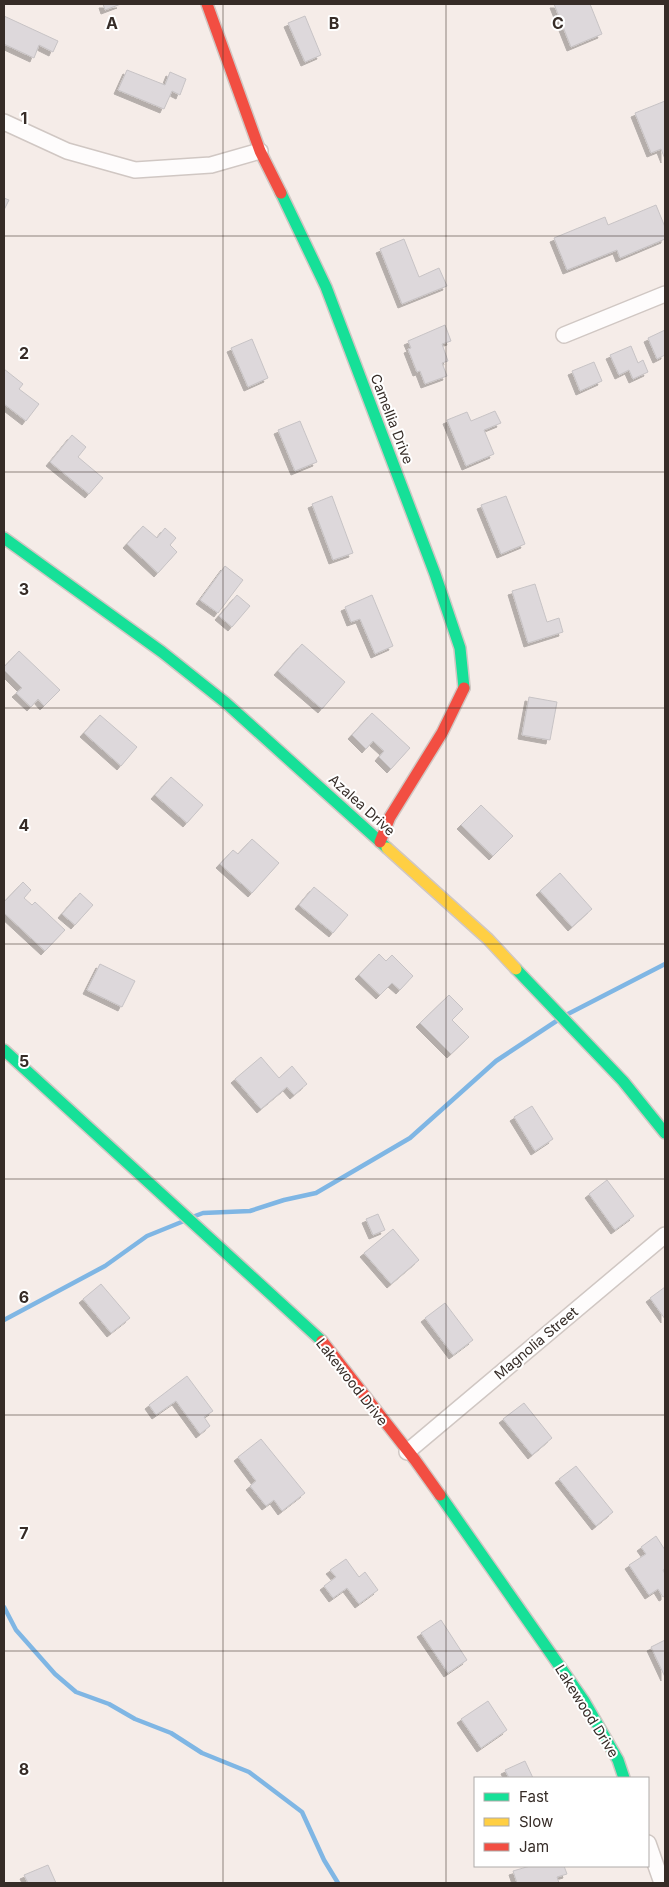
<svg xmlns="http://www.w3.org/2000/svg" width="669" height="1887" viewBox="0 0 669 1887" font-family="Inter,sans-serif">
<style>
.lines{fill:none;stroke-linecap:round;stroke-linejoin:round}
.stream{stroke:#7fb6e4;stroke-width:4.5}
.building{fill:#ddd8db;stroke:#c7c3c5;filter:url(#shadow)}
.street-casing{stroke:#d0c7c3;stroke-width:18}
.fast-casing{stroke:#d0c7c3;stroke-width:14}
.slow-casing{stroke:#d0c7c3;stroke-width:14}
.jam-casing{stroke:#d0c7c3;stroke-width:14}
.street{stroke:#fefcfc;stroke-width:15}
.fast{stroke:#16e098;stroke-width:11}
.slow{stroke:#ffcf43;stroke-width:11}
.jam{stroke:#f24e42;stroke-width:11}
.grid{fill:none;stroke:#362c27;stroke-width:1;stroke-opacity:0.55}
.labels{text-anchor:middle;stroke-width:4;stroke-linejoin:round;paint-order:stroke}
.street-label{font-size:14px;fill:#362c27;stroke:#fff}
.grid-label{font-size:16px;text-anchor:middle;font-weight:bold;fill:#362c27;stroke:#fff;stroke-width:4;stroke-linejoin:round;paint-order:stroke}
</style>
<defs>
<filter id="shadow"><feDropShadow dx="-4" dy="4" stdDeviation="0" flood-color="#0004"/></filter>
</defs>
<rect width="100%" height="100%" fill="#f5ece8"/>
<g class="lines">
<!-- stream -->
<path class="stream" d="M566,1015L665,964
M195,1216L203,1213L250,1211L284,1200L316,1193L410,1138L496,1061L558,1020
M4,1320L105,1266L147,1236L184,1221
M4,1607L16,1630L55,1674L76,1692L109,1704L135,1719L171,1733L202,1753L249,1772L302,1812L324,1860L338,1883"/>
</g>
<!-- building -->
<path class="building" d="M103,4H121L105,10Z
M554,4H590L602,34L571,47Z
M4,16L58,41L53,52L39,45L34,58L4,44Z
M305,16L321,55L305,62L288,23Z
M127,70L165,85L170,72L186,79L180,95L172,91L164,109L118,90Z
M665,101V159L661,149L651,153L635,113Z
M4,198L9,200L4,210Z
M656,205L665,227V239L620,258L617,250L567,270L554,238L605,217L608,225Z
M404,239L419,277L439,268L447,286L402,304L380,249Z
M445,325L451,341L442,344L448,361L442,363L447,376L425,384L420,371L417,372L408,349L411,348L408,341Z
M665,330V355L657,359L648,338Z
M252,339L268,378L248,387L231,348Z
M631,346L638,363L643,360L648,372L633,379L629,370L619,375L610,355Z
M594,362L602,381L580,391L572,371Z
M4,369L23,384L19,389L39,404L26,421L4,404Z
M495,411L501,423L484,430L494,454L466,466L447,420L467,412L471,421Z
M300,421L317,462L295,471L278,430Z
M72,435L86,447L78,457L103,478L89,494L50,462Z
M332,496L353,553L333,560L312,504Z
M506,496L525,544L501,554L481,505Z
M143,526L157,538L165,528L176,538L170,545L177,552L158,573L127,544Z
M225,566L243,580L218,613L200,600Z
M535,584L547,622L559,618L563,632L528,643L512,591Z
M237,595L250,606L232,627L219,616Z
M372,595L393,646L375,654L360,619L351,622L345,607Z
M302,644L345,682L322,709L278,671Z
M19,651L60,690L44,706L38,699L31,707L16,693L22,688L4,670V667Z
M529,697L557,702L550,740L522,735Z
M372,713L410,748L391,769L379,757L384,751L373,741L366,749L352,735Z
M100,715L137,747L121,766L84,733Z
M171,777L203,805L187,823L155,795Z
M481,805L513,836L493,856L461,825Z
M252,839L279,863L252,893L220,864L233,850L238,854Z
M560,873L592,909L572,927L540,891Z
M23,882L31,890L24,898L32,905L35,902L65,930L45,951L4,913V902Z
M314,887L348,915L333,933L299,905Z
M80,893L93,905L75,925L62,914Z
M379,954L386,961L392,955L413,976L400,990L392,983L380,995L359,975Z
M100,964L135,981L122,1007L87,990Z
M449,995L463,1009L452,1020L469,1037L451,1054L420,1023Z
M261,1057L279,1078L292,1066L307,1084L294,1095L287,1087L261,1109L235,1079Z
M532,1106L553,1139L535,1151L514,1117Z
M607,1180L634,1216L615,1230L589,1194Z
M378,1214L385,1230L373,1235L366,1219Z
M393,1229L419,1260L391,1284L364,1253Z
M101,1284L130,1318L111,1333L83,1299Z
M665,1287V1319L650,1298Z
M445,1303L473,1340L453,1355L425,1318Z
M187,1376L213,1411L204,1417L210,1426L200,1434L176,1401L156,1415L149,1405Z
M524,1403L552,1438L532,1455L503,1419Z
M261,1439L305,1493L282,1511L274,1500L266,1506L250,1486L256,1481L238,1457Z
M576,1466L613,1512L596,1526L559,1479Z
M656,1536L665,1550V1569L663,1570L665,1574V1596L663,1597L658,1589L649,1595L629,1565L646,1554L641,1547Z
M346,1559L359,1577L365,1572L378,1590L359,1604L347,1588L333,1598L324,1586L336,1577L330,1570Z
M441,1620L467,1660L448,1673L421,1633Z
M665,1640V1677L651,1647Z
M488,1701L507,1730L481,1748L461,1719Z
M525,1761L533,1778H509L505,1770Z
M48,1865L56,1883H28L24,1875Z
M530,1866H564L567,1874L557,1877L559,1883H517L513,1871Z"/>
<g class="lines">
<defs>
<path id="street" d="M4,122L67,151L135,170L211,165L260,151
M564,335L665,294
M407,1452L665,1235
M648,1843L662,1883"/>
<path id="fast" d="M281,193L326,287L435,574L460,648L464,688
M4,538L162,652L226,703L387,848
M516,969L623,1081L665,1133
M4,1050L322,1341
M440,1495L584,1701L618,1760L624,1778"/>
<path id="slow" d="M387,848L488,939L516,969"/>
<path id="jam" d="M207,4L260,151L281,193
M380,842L390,817L442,733L464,688
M322,1341L415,1460L440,1495"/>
</defs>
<!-- street casing -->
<use href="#street" class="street-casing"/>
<!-- fast casing -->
<use href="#fast" class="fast-casing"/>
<!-- slow casing -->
<use href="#slow" class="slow-casing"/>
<!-- jam casing -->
<use href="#jam" class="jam-casing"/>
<!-- street -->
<use href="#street" class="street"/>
<!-- fast -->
<use href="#fast" class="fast"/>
<!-- slow -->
<use href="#slow" class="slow"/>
<!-- jam -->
<use href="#jam" class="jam"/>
</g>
<!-- grid -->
<path class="grid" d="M223,4V1883M446,4V1883M4,236H665M4,472H665M4,708H665M4,944H665M4,1179H665M4,1415H665M4,1651H665"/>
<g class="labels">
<!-- street labels -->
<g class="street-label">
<text transform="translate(392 419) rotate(69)" y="5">Camellia Drive</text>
<text transform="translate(362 805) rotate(42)" y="5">Azalea Drive</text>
<text transform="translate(536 1343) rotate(-40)" y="5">Magnolia Street</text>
<text transform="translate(352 1382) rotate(52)" y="5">Lakewood Drive</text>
<text transform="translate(587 1711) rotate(58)" y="5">Lakewood Drive</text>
</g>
</g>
<g class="grid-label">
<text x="112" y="29">A</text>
<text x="334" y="29">B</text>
<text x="558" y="29">C</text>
<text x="24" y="124">1</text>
<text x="24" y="359">2</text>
<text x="24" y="595">3</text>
<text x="24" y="831">4</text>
<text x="24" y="1067">5</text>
<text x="24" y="1303">6</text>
<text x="24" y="1539">7</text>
<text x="24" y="1775">8</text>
</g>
<!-- border -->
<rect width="669" height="1887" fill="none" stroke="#362c27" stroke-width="10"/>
<!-- legend -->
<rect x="474" y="1777" width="175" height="90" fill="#ffffff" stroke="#afaba9"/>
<rect x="484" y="1793" width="25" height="8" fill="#16e098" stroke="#afaba9"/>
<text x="519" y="1802" font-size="15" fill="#362c27">Fast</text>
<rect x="484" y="1818" width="25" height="8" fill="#ffcf43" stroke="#afaba9"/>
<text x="519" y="1827" font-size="15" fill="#362c27">Slow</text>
<rect x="484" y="1843" width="25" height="8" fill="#f24e42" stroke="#afaba9"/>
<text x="519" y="1852" font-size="15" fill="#362c27">Jam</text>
</svg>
